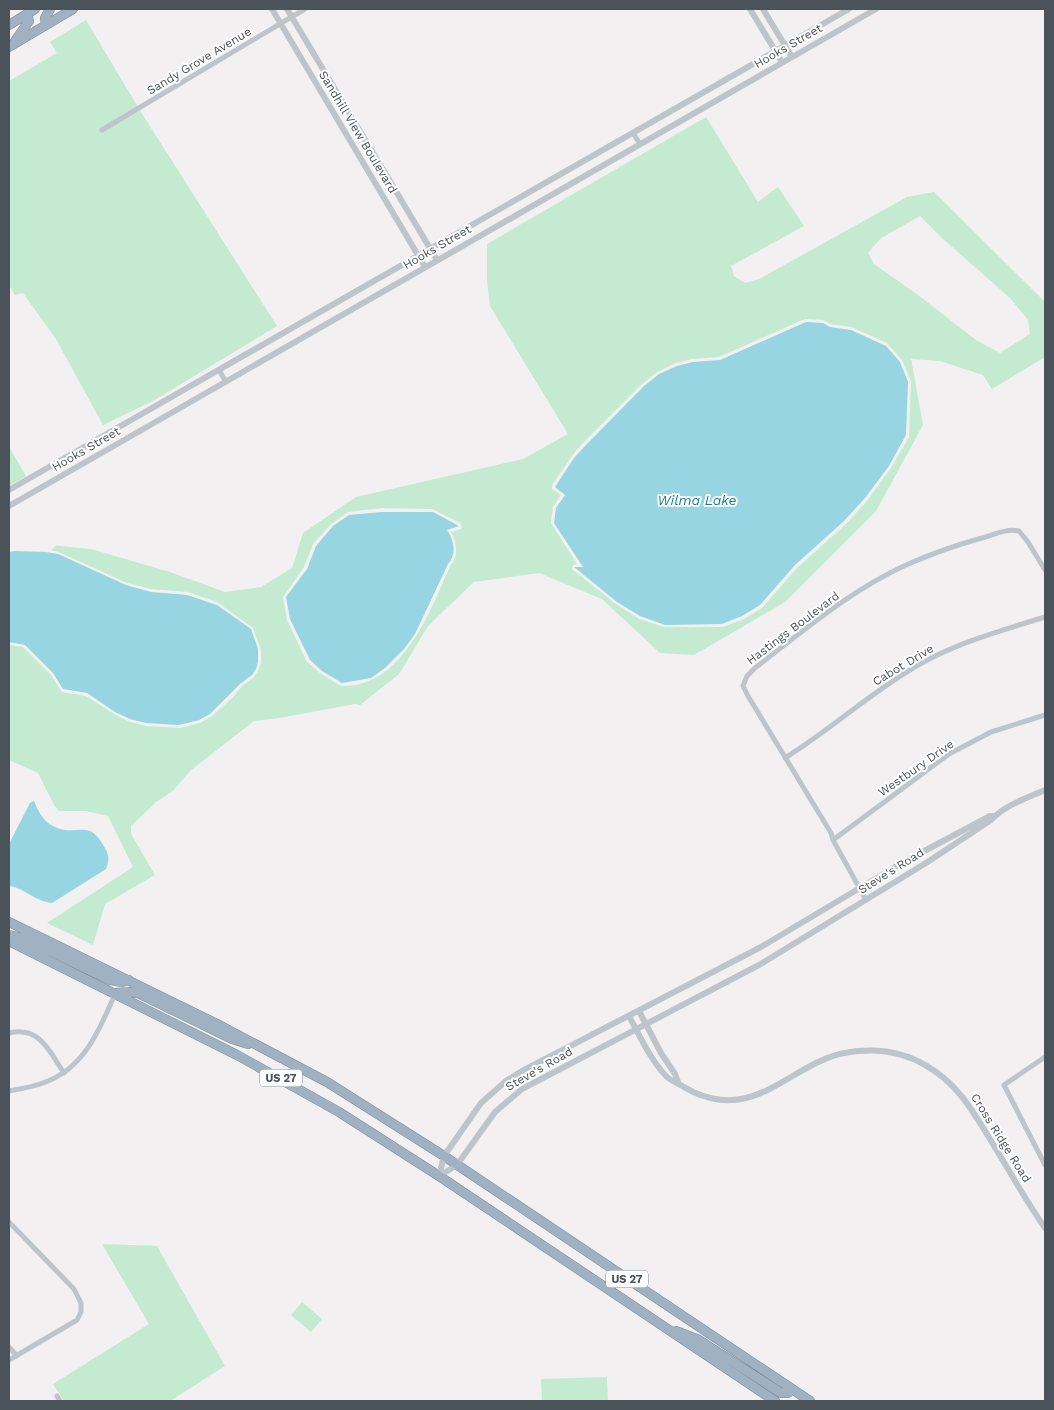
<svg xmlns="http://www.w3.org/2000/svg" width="1054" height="1410" viewBox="0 0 1054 1410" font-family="'Work Sans',sans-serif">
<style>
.green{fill:#c4ead1;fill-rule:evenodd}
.water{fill:#96d5e1}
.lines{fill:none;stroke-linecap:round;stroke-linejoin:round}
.trunk-casing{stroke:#798fa4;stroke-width:10}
.minor{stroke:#bdc4ca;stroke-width:5}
.tertiary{stroke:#bdc4ca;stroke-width:6}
.trunk{stroke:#a0b2c2;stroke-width:9}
.labels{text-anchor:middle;stroke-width:4;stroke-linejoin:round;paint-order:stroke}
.shield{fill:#fff;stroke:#80878c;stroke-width:1}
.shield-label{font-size:11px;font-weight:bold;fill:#4a535a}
.street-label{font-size:12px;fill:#4a535a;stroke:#fff}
.water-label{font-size:14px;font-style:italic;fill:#1d7e92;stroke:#fff}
</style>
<rect width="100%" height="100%" fill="#f2f0f0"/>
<!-- green -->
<path class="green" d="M86,20L139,109L277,326L153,401L103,425L56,339L23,293L15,295L9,285V81L57,53L50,42Z
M706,117L758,202L778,187L804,226L731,266L734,276L745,283L759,279L907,197L934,192L1045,302V357L992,389L983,375L940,361L911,359L923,425L876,511L785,602L694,655L660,653L602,599L539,573L474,582L428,626L399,674L360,705L355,704L279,718L254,721L190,771L173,791L156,802L131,826V834L155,875L105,904L93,945L47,923L133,867L108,816L86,811H59L54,805L38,773L9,760V645L23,647L51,675L62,692L86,696L114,714L130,722L146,726L180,728L200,723L211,717L232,698L242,686L253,678L258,671L261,663V650L253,628L217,602L188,592L151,589L127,583L59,552L51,550L57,545L60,546L91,549L170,572L225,592L261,587L292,568L303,533L356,497L523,459L568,434L490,306L487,281V244ZM920,216L942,238L1010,298L1028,320L1030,334L1000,353L976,340L918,295L874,264L868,253L881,238ZM805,319L823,320L831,324L851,327L887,343L902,360L911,381L909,437L891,468L867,501L846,524L797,568L762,608L744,619L723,627H664L639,619L616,604L572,569L573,565L577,564L551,523L553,507L561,495L552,489V485L572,456L582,444L642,384L657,372L676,363L692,359L719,357ZM382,508L432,509L460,523L462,527L461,529L451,532C457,543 459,556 450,566C430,612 402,688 341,686L320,673L307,662L287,620L283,597L304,567L313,544L331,524L348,512Z
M9,447L26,476L9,486Z
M102,1244L157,1246L225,1366L170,1401H64L53,1384L149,1324Z
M302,1302L322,1319L311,1332L291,1315Z
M607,1377L608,1401H542L541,1379Z"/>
<!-- water -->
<path class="water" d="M806,322L823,323L830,327L851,330L886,346L900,362L908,382L906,435L889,466L865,498L844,521L795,565L760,605L742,616L722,624L665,625L640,616L617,602L574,567H583L554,523L556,508L565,495L555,487L574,458L585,446L644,386L659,374L677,366L693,362L720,360Z
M382,512H433L459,526L447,530C454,540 457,554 448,564L415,634L404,649L385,668L371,678L342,683L322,671L310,660L290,619L286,597L307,569L316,546L333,526L349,515Z
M15,551L46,552L58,554L126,585L151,592L187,595L217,605L251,629L258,649V662L256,669L252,675L240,684L210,714L199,720L179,725L146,723L130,719L115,712L87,693L63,689L53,673L25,645L9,642V552Z
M34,801C38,811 43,821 53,826C79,839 88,815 106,850C109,856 109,862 106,869L52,903C34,901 21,886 9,886V844L30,803Z"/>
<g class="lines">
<defs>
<path id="trunk" d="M9,25L35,9
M46,25L45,18L50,9
M15,41L29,21L27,14
M9,47L73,9
M9,922L217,1024L327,1082L444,1156L810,1401
M9,935L22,938L110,980L122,982L129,980
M9,941L237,1055L339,1112L439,1176L775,1401
M115,993L132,992L140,994L232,1039L248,1044
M676,1331L699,1340L781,1393H788L792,1389"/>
</defs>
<!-- trunk casing -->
<use href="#trunk" class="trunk-casing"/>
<!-- minor -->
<path class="minor" d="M102,130L305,9
M633,133L640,144
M219,370L226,382
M785,758C832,729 872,691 920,664C959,642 1003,630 1045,617
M833,840L949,754L991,732L1045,715
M866,900L833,840L831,833L748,696L743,686L747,676L755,668C803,631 851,590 906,565C931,554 956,545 982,538C993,535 1007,528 1019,531L1028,542L1045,570
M9,1033C40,1026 49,1051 64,1073
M1045,1057L1004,1085L1045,1165
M9,1091C20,1089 32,1087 43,1083C84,1069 99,1031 115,994
M9,1222L74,1289L81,1303V1312L77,1320L9,1360
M9,1347L17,1356
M57,1396L60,1401"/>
<!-- tertiary -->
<path class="tertiary" d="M272,9L425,267
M287,9L437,260
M750,9L782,62
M763,9L792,57
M9,490L849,9
M9,506L876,9
M639,1011L661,1053L675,1074L678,1082
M629,1016C640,1036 651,1061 667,1077C670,1080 688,1089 693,1092C744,1115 773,1085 816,1063C849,1046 893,1046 925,1065C958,1083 974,1113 993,1144C1010,1172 1026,1201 1045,1228
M439,1176L457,1165L495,1112L522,1089L759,965L926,863L991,820C1005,805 1027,798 1045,790
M439,1176L444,1156L481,1103L506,1081L522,1071L761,947L900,864L990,816H994"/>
<!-- trunk -->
<use href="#trunk" class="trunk"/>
</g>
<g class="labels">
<!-- shield labels -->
<g class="shield">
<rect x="260" y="1069.5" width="42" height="17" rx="4"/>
<rect x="606" y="1270.5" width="42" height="17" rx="4"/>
</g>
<g class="shield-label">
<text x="281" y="1082">US 27</text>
<text x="627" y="1283">US 27</text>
</g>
<!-- street labels -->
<g class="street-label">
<text transform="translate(788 46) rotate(-30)" y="4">Hooks Street</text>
<text transform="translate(199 61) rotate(-31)" y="4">Sandy Grove Avenue</text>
<text transform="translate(358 132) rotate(59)" y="4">Sandhill View Boulevard</text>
<text transform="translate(437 247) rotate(-30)" y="4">Hooks Street</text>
<text transform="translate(86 449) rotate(-30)" y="4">Hooks Street</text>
<text transform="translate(793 628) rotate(-37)" y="4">Hastings Boulevard</text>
<text transform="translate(903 665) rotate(-31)" y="4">Cabot Drive</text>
<text transform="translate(916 768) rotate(-35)" y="4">Westbury Drive</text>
<text transform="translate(891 871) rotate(-32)" y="4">Steve's Road</text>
<text transform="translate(539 1069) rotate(-30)" y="4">Steve's Road</text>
<text transform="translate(1001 1138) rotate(58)" y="4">Cross Ridge Road</text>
</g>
<!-- water labels -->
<g class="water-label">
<text x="697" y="505">Wilma Lake</text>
</g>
</g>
<!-- border -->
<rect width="1054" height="1410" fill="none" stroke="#4a535a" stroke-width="20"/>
</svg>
